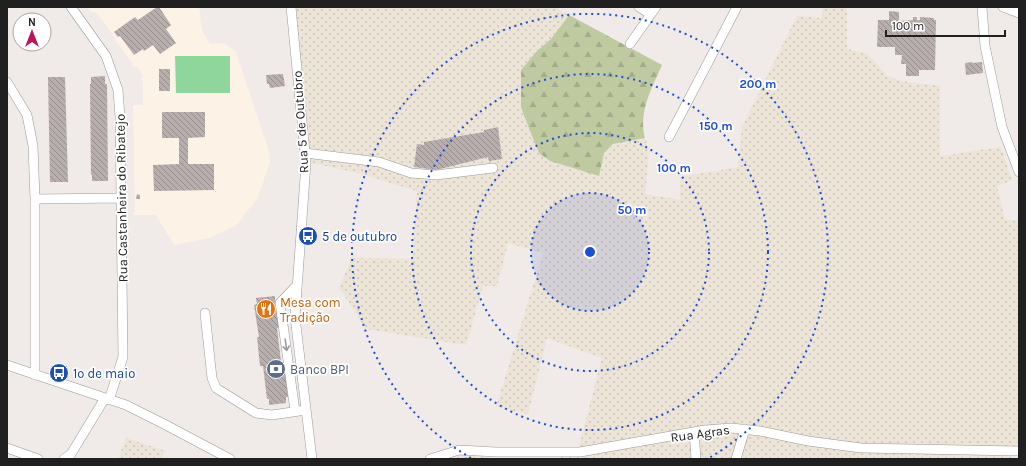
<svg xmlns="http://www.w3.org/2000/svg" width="1026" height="466" viewBox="0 0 1026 466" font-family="Karla,sans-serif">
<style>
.education{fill:#fcf2e5}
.farmland{fill:url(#farmland-dots)}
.forest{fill:url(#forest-firs)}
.pitch{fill:#8fd69d}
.building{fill:url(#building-back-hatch)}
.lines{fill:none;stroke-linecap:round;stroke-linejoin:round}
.minor-casing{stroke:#9a9a9a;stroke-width:10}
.minor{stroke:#fff;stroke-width:9}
.oneway{stroke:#9b9b9b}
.ring{fill:none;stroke:#1d4ed8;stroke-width:2;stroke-dasharray:2 4}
.labels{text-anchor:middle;stroke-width:3.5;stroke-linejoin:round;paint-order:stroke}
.street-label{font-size:13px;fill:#202020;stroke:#fff}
.transit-label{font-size:13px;fill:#164399;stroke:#fff;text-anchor:start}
.food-label{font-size:13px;fill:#c56008;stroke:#fff;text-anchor:start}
.service-label{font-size:13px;fill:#4e5e75;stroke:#fff;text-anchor:start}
.centre{fill:#1d4ed8;stroke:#fff;stroke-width:2}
.ring-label{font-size:12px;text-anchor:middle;font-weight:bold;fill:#1d4ed8;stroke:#fff;stroke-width:3.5;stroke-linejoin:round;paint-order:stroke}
</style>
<defs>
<pattern id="farmland-dots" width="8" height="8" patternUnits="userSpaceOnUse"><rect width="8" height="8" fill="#ece4d6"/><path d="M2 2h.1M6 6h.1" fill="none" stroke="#cac3b7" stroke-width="1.8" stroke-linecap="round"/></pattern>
<pattern id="forest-firs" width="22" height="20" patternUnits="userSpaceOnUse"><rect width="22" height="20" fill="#bfcaa1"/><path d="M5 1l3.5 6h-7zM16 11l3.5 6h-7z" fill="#a4ad8a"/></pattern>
<pattern id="building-back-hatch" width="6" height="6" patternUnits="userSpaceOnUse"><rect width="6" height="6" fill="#b9aeae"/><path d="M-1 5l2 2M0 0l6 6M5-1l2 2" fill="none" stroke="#968d8d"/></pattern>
</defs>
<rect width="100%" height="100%" fill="#f0eae8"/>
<!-- education -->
<path class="education" d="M87,7H199L202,30L210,44L224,43L236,52L268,148L270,162L258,197L237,225L209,238L174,245L156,215H132L135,212L133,105H143V82L141,80V78L143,76L136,66L134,67L101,18L95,12H91Z"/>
<!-- farmland -->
<path class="farmland" d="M294,7H554L569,15L551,39L536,52L521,70V107L539,153L551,161L580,171L604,153L613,144L645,138L649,151L645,194L680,200V177L738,167L742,127L797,16L822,18L823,7H847V49L868,54L887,76L901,81L940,86V156L1001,147L1012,180L997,186L1005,220H1019V447H1015L1011,459H558V455L577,454L602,358L547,338L528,414L496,407L543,253L508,243L497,286H483L466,345L366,329L339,287L352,258L413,259L417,191L354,172L311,163L304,125Z
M126,438L165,451L161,459H118Z
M465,454H482L487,459H445Z"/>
<!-- forest -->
<path class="forest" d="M569,15L662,65C652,88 638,112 645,138L613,144L604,153L599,176L550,161L539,153L532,136L521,107V70L536,52L551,39Z"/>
<!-- pitch -->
<path class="pitch" d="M175,56H230V93H176Z"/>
<!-- building -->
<path class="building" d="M157,7H159L171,25L166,29L176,43L160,54L153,45L144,51L143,49L134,55L120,36L118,37L114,32L135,17L138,20Z
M889,11L899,12V21L913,20V17H917V20H920V17L934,18V20H936L935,70H919V76H906V64H901L902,55H895V47H877L878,20H889Z
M972,62L973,63L982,62L983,73L966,75L965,63Z
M159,69H170V91H159Z
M283,74L285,86L270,88L269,84H267L266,75Z
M105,76V84H107L108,181H92V175H91L90,84H91V77Z
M48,77H65L68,182H50Z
M162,112H205V137L188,138V164H214V190L154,191L153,165L179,164V138H162Z
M498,127L502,159L489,161L488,157L436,170L414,167L417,144L424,145V142L484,132V130Z
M137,194L140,195V199H136Z
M275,296V302H277L280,328H277L282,370H286L288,397H286V403L269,405V399H267L263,366H260L257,337H259L254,305L257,304L256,298Z"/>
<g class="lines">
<defs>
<path id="minor" d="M71,7L106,56L118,90L120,117L123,357L109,400
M291,7L306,163L295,317L312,459
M639,7L650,14
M982,7L985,46L1002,127L1019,172
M1003,7L1019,13
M630,44L656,7
M7,82L27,115L33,146L35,199V375
M669,137L737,7
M305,153L379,162L411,173L436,175L493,168
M35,199L121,198
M205,313L212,378L216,388L256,413L272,415L306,410
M7,365L126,405L164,424L230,459
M295,411L280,303L297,285
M694,432L696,459
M7,448L38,459
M64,459L71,454L105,398
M430,459L459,450L496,452H580L705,430L731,428L760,431L808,441L861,448L1019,451
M736,459L745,429"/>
</defs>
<!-- minor casing -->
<use href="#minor" class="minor-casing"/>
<!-- minor -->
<use href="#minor" class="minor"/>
</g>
<!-- one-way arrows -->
<defs><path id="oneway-shaft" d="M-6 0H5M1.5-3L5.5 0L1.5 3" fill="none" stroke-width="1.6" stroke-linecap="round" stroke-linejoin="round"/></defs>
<use class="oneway" href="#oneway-shaft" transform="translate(286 345) rotate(82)"/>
<!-- distance rings -->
<circle cx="590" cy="252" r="59" fill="#1d4ed8" fill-opacity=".12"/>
<g class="ring">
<circle cx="590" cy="252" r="59"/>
<circle cx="590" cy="252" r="119"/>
<circle cx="590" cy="252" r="178"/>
<path d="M471 458A238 238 0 1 1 709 458"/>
</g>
<!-- icons -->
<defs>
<symbol id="bus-disc" viewBox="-11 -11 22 22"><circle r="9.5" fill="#1a4fb4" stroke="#fff"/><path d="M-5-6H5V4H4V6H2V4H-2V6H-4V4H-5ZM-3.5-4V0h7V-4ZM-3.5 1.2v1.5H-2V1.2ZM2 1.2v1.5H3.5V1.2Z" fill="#fff"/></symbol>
<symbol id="restaurant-disc" viewBox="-11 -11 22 22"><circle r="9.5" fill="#e8710a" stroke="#fff"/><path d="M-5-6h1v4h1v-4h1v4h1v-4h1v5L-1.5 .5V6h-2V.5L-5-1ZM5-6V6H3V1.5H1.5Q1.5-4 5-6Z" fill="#fff"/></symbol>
<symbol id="bank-disc" viewBox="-11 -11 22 22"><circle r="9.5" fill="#5c6f8a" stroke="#fff"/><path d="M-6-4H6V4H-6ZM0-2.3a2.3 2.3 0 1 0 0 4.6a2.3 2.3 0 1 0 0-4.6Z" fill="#fff"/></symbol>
</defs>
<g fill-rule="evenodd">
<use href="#bus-disc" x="297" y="225" width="22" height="22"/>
<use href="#restaurant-disc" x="255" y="298" width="22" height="22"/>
<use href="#bank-disc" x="265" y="358" width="22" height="22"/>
<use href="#bus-disc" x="48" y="362" width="22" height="22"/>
</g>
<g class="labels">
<!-- street labels -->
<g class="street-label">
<text transform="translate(300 122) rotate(-94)" y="5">Rua 5 de Outubro</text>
<text transform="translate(121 198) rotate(-91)" y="5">Rua Castanheira do Ribatejo</text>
<text transform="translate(700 433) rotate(-8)" y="5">Rua Agras</text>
</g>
<!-- transit labels -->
<g class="transit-label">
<text x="322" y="241">5 de outubro</text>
<text x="73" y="378">1º de maio</text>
</g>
<!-- food labels -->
<g class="food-label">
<text x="280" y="307">Mesa com<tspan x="280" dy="15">Tradição</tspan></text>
</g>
<!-- service labels -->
<g class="service-label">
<text x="290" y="374">Banco BPI</text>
</g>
</g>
<circle cx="590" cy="252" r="6" class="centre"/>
<g class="ring-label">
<text x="758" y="88">200 m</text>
<text x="716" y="130">150 m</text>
<text x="674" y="172">100 m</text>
<text x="632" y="214">50 m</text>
</g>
<!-- border -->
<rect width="1026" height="466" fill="none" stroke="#202020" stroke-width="16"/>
<!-- north arrow -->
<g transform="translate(32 32)"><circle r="19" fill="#ffffff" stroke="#a6a6a6"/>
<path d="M0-3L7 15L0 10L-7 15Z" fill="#bb165b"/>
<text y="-6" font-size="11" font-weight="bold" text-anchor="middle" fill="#202020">N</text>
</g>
<!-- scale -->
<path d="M886 30v6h119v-6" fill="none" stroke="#202020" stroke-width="2"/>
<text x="892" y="30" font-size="12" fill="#202020" stroke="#ffffff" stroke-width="3" paint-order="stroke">100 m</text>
</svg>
